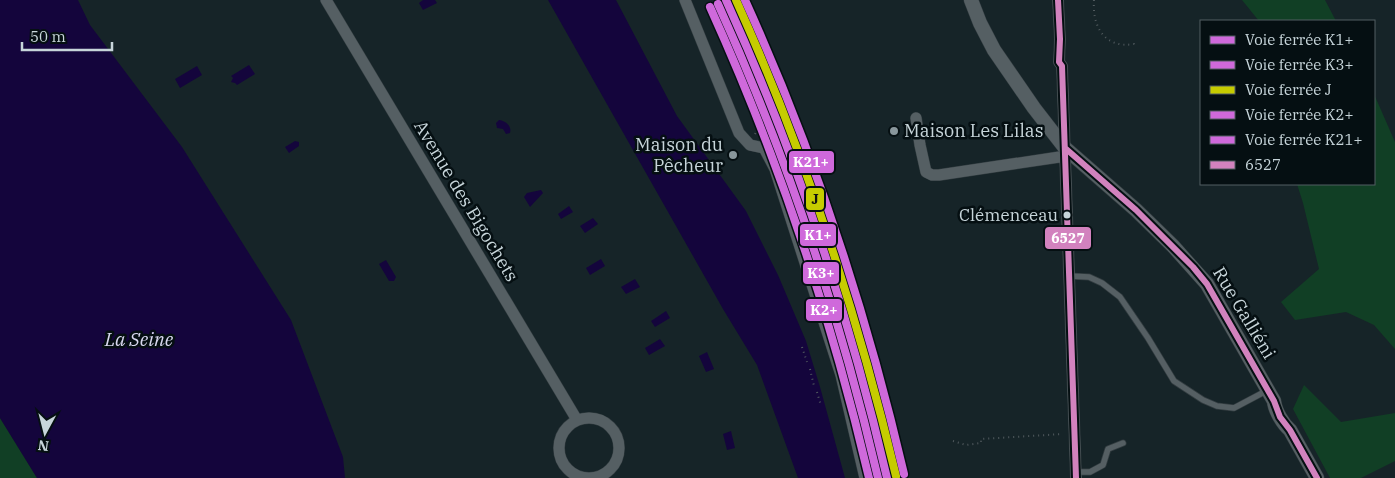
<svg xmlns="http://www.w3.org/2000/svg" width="1395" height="478" viewBox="0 0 1395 478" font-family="'IBM Plex Serif',serif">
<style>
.green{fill:#113f25}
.water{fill:#14053c}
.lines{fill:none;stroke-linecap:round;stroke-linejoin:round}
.service-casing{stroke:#333d41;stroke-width:7}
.minor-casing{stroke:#333d41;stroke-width:12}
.tertiary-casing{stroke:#333d41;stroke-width:15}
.path{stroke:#515a5e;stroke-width:2;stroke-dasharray:1 4;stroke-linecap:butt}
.service{stroke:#555f63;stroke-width:5.5}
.minor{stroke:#555f63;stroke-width:11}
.tertiary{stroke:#555f63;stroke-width:14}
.bus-1-casing{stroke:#050f12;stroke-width:10}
.bus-1{stroke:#d282be;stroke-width:6}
.rail-1-casing{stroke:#050f12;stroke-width:11}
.rail-2-casing{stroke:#050f12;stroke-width:11}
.rail-3-casing{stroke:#050f12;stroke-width:11}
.rail-4-casing{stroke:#050f12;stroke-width:11}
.rail-5-casing{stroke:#050f12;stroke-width:11}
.rail-1{stroke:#cf69db;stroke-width:8}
.rail-2{stroke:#cf69db;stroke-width:8}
.rail-3{stroke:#c6cc00;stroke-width:8}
.rail-4{stroke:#cf69db;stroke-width:8}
.rail-5{stroke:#cf69db;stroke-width:8}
.poi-dot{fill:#89979c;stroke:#050f12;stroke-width:2}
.bus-dot{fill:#c7d5da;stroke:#050f12;stroke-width:2}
.labels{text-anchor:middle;stroke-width:5;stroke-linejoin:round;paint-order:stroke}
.bus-label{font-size:17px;fill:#c7d5da;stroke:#050f12;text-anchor:end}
.poi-label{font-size:18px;fill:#c7d5da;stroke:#050f12;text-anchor:start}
.street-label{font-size:18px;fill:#c7d5da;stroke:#050f12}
.water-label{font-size:19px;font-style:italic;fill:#d8d8ef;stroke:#050f12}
.line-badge{stroke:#050f12;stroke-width:2}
.badge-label{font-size:14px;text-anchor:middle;font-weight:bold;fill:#fff}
.pale-badge-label{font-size:14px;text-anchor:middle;font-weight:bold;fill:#111}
</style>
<rect width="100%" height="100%" fill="#162428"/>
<!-- green -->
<path class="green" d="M1242,0H1325L1336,21H1259Z
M1374,94L1395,142V349L1374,325L1346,312L1295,320L1281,302L1319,269L1303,203L1297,184H1374Z
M1304,385L1341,422L1395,413V461L1361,478H1330L1293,409Z
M0,418L37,478H0Z"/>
<!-- water -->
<path class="water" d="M0,0H78L90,25L182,147L291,320L343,457L345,478H37L0,418Z
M423,0H435L437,3L423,10L419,3Z
M548,0H616L677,116L746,211L778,275L806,341L820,387L845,478H798L757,365L723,309Z
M249,65L255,74L237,85L235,83L231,82L233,78L231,76Z
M197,66L202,75L180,88L175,79Z
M499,120C506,121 512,126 510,133L506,134L503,129L497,128L496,123Z
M295,141L299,142V146L289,153L285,147Z
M541,190L543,193L530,207L524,197L527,193Z
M569,206L573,212L561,219L558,214Z
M593,218L598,224L585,233L580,226Z
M601,259L605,266L590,275L586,268Z
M386,260L396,277L394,281H389L379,264Z
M635,279L640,287L626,294L621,287Z
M666,311L670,318L655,327L651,321Z
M660,339L665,346L649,355L645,348Z
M707,352L714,369L706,372L699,356Z
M731,431L735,448L727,450L723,434Z"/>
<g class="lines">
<defs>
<path id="service" d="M1069,276L1089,277L1102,283L1120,297L1148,338L1174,381L1203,400L1217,406L1234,408L1268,390
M1076,472H1090L1103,465L1108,449L1123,443"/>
<path id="minor" d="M326,0L577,420
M685,0L739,133L750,145L764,148L775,169L841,375L865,478
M1058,0L1060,39L1059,62L1062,66L1076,478
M916,118L920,145L926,172L932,175H939L1066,156
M559 448a30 30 0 1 1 60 0a30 30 0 1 1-60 0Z"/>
<path id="tertiary" d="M971,0L980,23L994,50L1034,108L1065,148L1136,210L1173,246L1207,284L1274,401C1275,411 1283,424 1290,430L1317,478"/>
</defs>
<!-- service casing -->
<use href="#service" class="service-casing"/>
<!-- minor casing -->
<use href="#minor" class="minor-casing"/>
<!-- tertiary casing -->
<use href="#tertiary" class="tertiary-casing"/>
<!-- path -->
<path class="path" d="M1094,0C1092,27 1105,49 1134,44L1136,47
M755,134L757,130L768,125
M802,347L807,362
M810,369L814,386
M817,392L821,406
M953,441L966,445L981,443V439L1063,434"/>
<!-- service -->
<use href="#service" class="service"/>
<!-- minor -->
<use href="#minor" class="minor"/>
<!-- tertiary -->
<use href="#tertiary" class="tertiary"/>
<defs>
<path id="bus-1" d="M1058,0L1060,39L1059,62L1062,66L1076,478
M1065,148L1136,210L1193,267L1207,284L1274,401L1280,417L1290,430L1317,478"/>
</defs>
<!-- bus-1 casing -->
<use href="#bus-1" class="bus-1-casing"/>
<!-- bus-1 -->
<use href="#bus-1" class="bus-1"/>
<defs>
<path id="rail-1" d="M726,0C796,154 849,314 887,478"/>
<path id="rail-2" d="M718,4C787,156 840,315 878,478"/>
<path id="rail-3" d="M736,0C805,153 857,313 896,476"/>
<path id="rail-4" d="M710,7C779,159 831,316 869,478"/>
<path id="rail-5" d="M745,0C814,152 866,311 904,474"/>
</defs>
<!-- rail-1 casing -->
<use href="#rail-1" class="rail-1-casing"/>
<!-- rail-2 casing -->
<use href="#rail-2" class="rail-2-casing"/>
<!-- rail-3 casing -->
<use href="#rail-3" class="rail-3-casing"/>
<!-- rail-4 casing -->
<use href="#rail-4" class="rail-4-casing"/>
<!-- rail-5 casing -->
<use href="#rail-5" class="rail-5-casing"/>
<!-- rail-1 -->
<use href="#rail-1" class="rail-1"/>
<!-- rail-2 -->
<use href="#rail-2" class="rail-2"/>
<!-- rail-3 -->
<use href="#rail-3" class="rail-3"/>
<!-- rail-4 -->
<use href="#rail-4" class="rail-4"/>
<!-- rail-5 -->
<use href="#rail-5" class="rail-5"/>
</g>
<!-- markers -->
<g class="poi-dot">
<circle cx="894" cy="131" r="5"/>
<circle cx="733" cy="155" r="5"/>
</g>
<circle class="bus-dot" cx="1067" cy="215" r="4.5"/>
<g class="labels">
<!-- bus labels -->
<g class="bus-label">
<text x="1058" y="221">Clémenceau</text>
</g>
<!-- poi labels -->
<g class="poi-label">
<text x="904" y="137">Maison Les Lilas</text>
<text x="723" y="151" text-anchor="end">Maison du<tspan x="723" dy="21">Pêcheur</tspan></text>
</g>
<!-- street labels -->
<g class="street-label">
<text transform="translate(466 201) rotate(59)" y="6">Avenue des Bigochets</text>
<text transform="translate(1244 313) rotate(59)" y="6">Rue Galliéni</text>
</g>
<!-- water labels -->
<g class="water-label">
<text x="139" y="346">La Seine</text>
</g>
</g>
<g class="line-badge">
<rect x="788" y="150" width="47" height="24" rx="5" fill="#cf69db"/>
<rect x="805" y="187" width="20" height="24" rx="5" fill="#c6cc00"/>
<rect x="799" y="223" width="38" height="24" rx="5" fill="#cf69db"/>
<rect x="1044" y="226" width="48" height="24" rx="5" fill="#d282be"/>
<rect x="802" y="261" width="38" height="24" rx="5" fill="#cf69db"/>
<rect x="805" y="298" width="38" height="24" rx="5" fill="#cf69db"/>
</g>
<g class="badge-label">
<text x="811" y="167">K21+</text>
<text x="818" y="240">K1+</text>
<text x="1068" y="243">6527</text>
<text x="821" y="278">K3+</text>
<text x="824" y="315">K2+</text>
</g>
<g class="pale-badge-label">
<text x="815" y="204">J</text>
</g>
<!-- legend -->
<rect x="1200" y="20" width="175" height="165" fill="#050f12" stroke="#535e62"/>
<rect x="1210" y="36" width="25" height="8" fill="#cf69db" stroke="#535e62"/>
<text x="1245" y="45" font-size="15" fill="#c7d5da">Voie ferrée K1+</text>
<rect x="1210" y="61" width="25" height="8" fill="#cf69db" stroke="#535e62"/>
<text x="1245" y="70" font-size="15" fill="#c7d5da">Voie ferrée K3+</text>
<rect x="1210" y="86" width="25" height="8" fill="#c6cc00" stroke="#535e62"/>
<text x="1245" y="95" font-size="15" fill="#c7d5da">Voie ferrée J</text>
<rect x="1210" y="111" width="25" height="8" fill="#cf69db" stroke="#535e62"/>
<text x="1245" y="120" font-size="15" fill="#c7d5da">Voie ferrée K2+</text>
<rect x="1210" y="136" width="25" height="8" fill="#cf69db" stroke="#535e62"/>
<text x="1245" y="145" font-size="15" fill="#c7d5da">Voie ferrée K21+</text>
<rect x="1210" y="161" width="25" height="8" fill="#d282be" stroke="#535e62"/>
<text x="1245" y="170" font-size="15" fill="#c7d5da">6527</text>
<!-- north arrow -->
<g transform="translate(45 433) rotate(187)" stroke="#050f12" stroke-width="4" paint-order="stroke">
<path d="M0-4L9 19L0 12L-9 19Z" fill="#c7d5da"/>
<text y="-8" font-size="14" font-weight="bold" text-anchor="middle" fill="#c7d5da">N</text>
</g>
<!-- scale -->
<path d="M22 42v8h90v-8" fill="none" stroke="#c7d5da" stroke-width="2.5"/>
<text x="30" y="42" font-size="15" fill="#c7d5da" stroke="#050f12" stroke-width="4" paint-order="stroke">50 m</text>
</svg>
